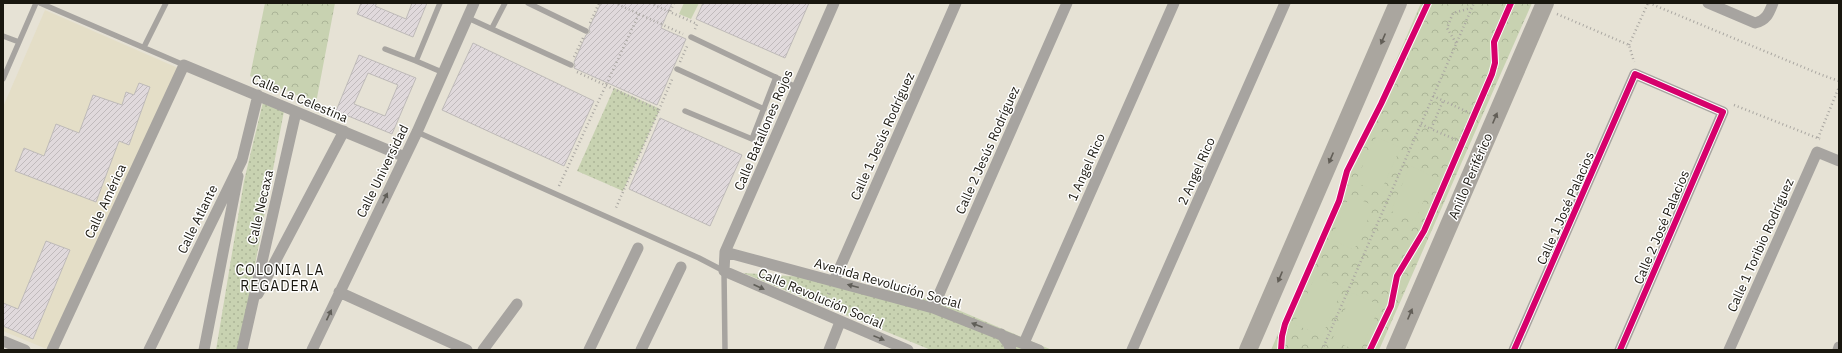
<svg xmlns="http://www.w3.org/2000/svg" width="1842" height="353" viewBox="0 0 1842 353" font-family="'IBM Plex Sans',sans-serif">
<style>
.built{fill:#e4dec7}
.grass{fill:url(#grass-dots)}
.park{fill:url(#park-crowns)}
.garden{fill:#c8d2b1}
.building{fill:url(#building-hatch);stroke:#bebab8;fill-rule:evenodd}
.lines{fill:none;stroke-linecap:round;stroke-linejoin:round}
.path{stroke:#a9a6a1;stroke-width:2.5;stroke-dasharray:1 3;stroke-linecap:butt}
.lane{stroke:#a7a4a0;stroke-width:5.5}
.street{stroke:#a7a4a0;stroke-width:11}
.primary{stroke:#aaa69f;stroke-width:18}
.cycleway-casing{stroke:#fff;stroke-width:8}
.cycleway{stroke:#d6006c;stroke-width:6}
.oneway{fill:#625e57}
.oneway2{fill:#605e58}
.labels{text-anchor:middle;stroke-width:3;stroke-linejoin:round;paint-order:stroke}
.street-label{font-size:13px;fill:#19170f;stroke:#fff}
.neighbourhood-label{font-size:14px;letter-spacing:1px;fill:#19170f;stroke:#fff}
</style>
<defs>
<pattern id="grass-dots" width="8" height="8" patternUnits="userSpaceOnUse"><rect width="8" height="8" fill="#c8d2b1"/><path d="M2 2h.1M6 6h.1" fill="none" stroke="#abb497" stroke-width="1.8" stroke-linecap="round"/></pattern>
<pattern id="park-crowns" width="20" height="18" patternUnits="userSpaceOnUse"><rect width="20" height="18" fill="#c8d2b1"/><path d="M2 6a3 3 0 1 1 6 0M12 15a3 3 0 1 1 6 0" fill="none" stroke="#abb497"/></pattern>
<pattern id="building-hatch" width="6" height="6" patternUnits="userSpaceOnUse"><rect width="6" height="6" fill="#e0d9dc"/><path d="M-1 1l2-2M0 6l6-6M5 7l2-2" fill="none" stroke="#c0babc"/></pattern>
</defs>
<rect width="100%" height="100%" fill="#e6e2d5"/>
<!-- built -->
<path class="built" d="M45,10L178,68L49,350L3,331V107Z"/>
<!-- grass -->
<path class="grass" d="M614,88L660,109L623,191L577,171Z
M263,102L284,111L239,350H216L244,181Z
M743,273L838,279L937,301L1052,350H931Z"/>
<!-- park -->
<path class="park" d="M265,3H335L316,103L250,76Z
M1421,3H1532L1379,350H1271Z"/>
<!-- garden -->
<path class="garden" d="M684,3H699L691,19L679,14Z
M1376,137L1399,147L1400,149L1381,191L1379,193L1358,183L1356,180Z
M1411,166L1434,177L1415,221L1391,211L1409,168Z
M1350,195L1374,206L1354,250L1331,239Z
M1315,276L1343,288L1322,336L1294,324Z
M1352,293L1380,305L1361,350H1355L1332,340Z"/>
<!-- building -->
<path class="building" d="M361,3H377L375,6L406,19L412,3H427L413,37L357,14Z
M601,3H672L661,28L686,39L657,105L574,68L575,65L574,62L586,35L590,32L589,28Z
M703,3H809L785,58L696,19Z
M473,43L594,101L564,166L442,110Z
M359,55L416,78L392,134L336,111ZM368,73L398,85L385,116L354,104Z
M139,83L150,87L129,145L119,141L96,202L15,171L24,148L44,156L56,124L79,133L93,95L122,105L126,92L134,95Z
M660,118L742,155L710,226L629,189Z
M46,241L70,250L33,339L3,326V303L18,309Z"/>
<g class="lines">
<!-- path -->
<path class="path" d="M650,3L670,12
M674,3L670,12L697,24L695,29
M1649,3L1822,75L1839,81
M639,14L683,34
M1557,14L1629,45L1634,62
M590,23L599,3
M1456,43L1447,28L1453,13L1471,8
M1629,45L1648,3
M574,57L583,38
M680,62L688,44
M577,72L659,110L615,210
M1433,96L1472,114L1459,141L1431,129L1443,101
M1734,105L1820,139
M659,110L673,77
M1421,124L1431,129
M1818,138L1839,87
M559,186L639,14L615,3
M824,301L829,292
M1322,350L1474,3"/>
<!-- lane -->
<path class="lane" d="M40,3L184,65
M528,3L586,31
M468,18L571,65
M492,28L505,3
M3,36L19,42
M691,37L796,87
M144,47L166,3
M385,49L416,61L440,3
M416,61L444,73
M677,69L764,109
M3,79L36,3
M685,111L752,139L776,77
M417,132L699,258L724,271L725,350"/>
<!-- street -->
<path class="street" d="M834,3L725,252L724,271L908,350
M1708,3L1755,23C1767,20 1769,13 1773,3
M725,252L933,308L1039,350
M834,281L956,3
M339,292L467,350
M258,294L344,131
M933,308L1067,3
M1001,334L1008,343L1011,350
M3,341L25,350
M1024,343L1174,3
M52,350L184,65L405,157
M149,350L242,160L258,95
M204,350L238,176
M242,350L296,112
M312,350L417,132L474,3
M483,350L517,304
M589,350L638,248
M641,350L681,267
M829,350L840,322
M1132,350L1285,3
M1514,350L1635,74L1723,112L1620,350
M1729,350L1817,152L1839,161
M1838,350L1839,347"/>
<!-- primary -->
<path class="primary" d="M1248,350L1398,3
M1395,350L1545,3"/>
<defs>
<path id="cycleway" d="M1281,350L1282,336L1285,324L1339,201L1347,171L1381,104L1428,3
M1370,350L1391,306L1397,276L1424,231L1492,74L1495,63L1494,42L1511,3
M1514,350L1635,74L1723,112L1620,350"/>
</defs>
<!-- cycleway casing -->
<use href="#cycleway" class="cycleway-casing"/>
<!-- cycleway -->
<use href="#cycleway" class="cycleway"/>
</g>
<!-- one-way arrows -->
<defs><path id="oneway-solid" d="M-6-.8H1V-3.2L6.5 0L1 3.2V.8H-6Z"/></defs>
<g class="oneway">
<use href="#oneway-solid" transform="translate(1383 39) rotate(113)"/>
<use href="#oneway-solid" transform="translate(1495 118) rotate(-67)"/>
<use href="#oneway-solid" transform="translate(1331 158) rotate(113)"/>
<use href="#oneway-solid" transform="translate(1280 277) rotate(113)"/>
<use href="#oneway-solid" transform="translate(1410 314) rotate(-67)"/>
</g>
<g class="oneway2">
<use href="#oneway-solid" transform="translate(385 198) rotate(-64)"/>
<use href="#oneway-solid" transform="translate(853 286) rotate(-165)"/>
<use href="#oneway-solid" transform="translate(759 287) rotate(24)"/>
<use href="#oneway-solid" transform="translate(329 315) rotate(-65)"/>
<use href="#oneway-solid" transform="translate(977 325) rotate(-159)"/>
<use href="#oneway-solid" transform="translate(879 338) rotate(22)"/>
</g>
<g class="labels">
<!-- street labels -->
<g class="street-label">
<text transform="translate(300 98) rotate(23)" y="5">Calle La Celestina</text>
<text transform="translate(763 130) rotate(-67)" y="5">Calle Batallones Rojos</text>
<text transform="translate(882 136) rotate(-66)" y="5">Calle 1 Jesús Rodríguez</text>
<text transform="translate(987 150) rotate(-66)" y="5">Calle 2 Jesús Rodríguez</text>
<text transform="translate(1086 167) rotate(-66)" y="5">1 Angel Rico</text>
<text transform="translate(382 171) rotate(-64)" y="5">Calle Universidad</text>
<text transform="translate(1196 171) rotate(-66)" y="5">2 Angel Rico</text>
<text transform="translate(1470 176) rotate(-67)" y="5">Anillo Periférico</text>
<text transform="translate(105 201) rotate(-65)" y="5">Calle América</text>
<text transform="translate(260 207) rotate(-77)" y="5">Calle Necaxa</text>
<text transform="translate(1565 208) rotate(-66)" y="5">Calle 1 José Palacios</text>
<text transform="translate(197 219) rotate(-64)" y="5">Calle Atlante</text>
<text transform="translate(1661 227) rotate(-67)" y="5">Calle 2 José Palacios</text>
<text transform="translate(1760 245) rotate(-66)" y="5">Calle 1 Toribio Rodríguez</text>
<text transform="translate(888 283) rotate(16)" y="5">Avenida Revolución Social</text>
<text transform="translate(821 298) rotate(23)" y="5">Calle Revolución Social</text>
</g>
<!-- neighbourhood labels -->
<g class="neighbourhood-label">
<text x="280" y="275">COLONIA LA<tspan x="280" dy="16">REGADERA</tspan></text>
</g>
</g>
<!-- border -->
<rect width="1842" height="353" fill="none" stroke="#19170f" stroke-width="8"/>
</svg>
